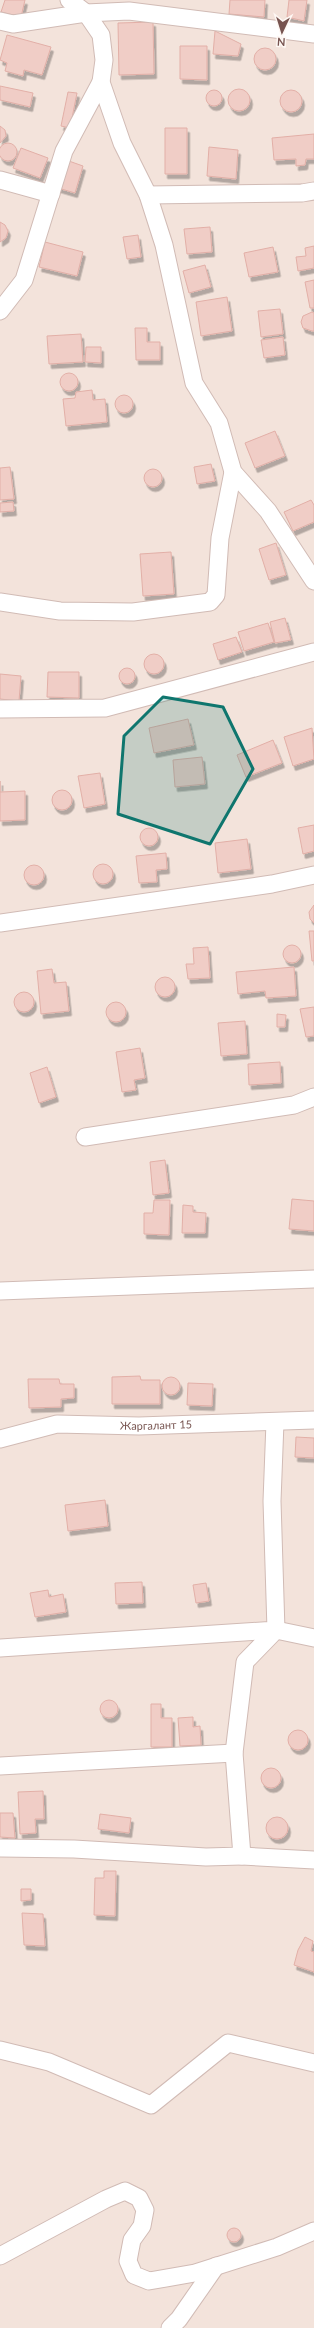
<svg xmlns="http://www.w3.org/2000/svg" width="314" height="2328" viewBox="0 0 314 2328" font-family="Lato,sans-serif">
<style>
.residential{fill:#f3e3db}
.building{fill:#f0cdc6;stroke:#e2afa7;filter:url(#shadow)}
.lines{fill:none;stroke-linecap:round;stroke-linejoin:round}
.street-casing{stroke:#d1bbb5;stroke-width:19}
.street{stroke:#fff;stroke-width:17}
.marked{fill:#0f766e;fill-opacity:0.2;stroke:#0f766e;stroke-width:3;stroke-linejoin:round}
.labels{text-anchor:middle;stroke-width:3;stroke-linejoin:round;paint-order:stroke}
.street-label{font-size:11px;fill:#775450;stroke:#fef8f4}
</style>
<defs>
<filter id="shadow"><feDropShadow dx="2.5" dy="4.5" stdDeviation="0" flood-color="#0004"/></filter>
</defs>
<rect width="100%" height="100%" fill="#fcf3ed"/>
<!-- residential -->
<path class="residential" d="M0,0H314V2328H0Z"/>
<!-- building -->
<path class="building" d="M5,0H25L21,17L1,12Z
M230,0H265L264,17L229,14Z
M289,0H307L304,21L287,17Z
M153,22L154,74L119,75L118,23Z
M215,31L241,44L238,56L213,54Z
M7,35L51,47L42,75L24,70L23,76L5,71L7,63L0,60Z
M180,46H207V80L180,79Z
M254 59a11 11 0 1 1 22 0a11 11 0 1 1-22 0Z
M0,86L33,93L30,107L0,100Z
M228 100a11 11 0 1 1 22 0a11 11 0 1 1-22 0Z
M280 101a11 11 0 1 1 22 0a11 11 0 1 1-22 0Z
M206 98a8 8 0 1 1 16 0a8 8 0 1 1-16 0Z
M68,92L77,93L70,128L61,126Z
M0,126L5,130L6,136L0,143Z
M165,128H187V174H165Z
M314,134V159H306L305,165L296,166V159L274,160L272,138Z
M-1 152a9 9 0 1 1 18 0a9 9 0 1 1-18 0Z
M209,147L238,150L236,179L207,176Z
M21,148L48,158L40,178L13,168Z
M66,160L83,166L75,193L58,188Z
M0,222L5,225L8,231L6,238L0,242Z
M210,227L212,252L187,254L184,229Z
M138,235L141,257L127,259L123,237Z
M45,242L83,252L77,276L39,267Z
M314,246V268L298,271L296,257L306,256L305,248Z
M273,247L278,272L249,277L244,253Z
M205,265L211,287L189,293L183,271Z
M314,280V308H310L305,282Z
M227,297L232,331L201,336L196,302Z
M280,309L283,334L261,337L258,311Z
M312,312L314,313V331H312L303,328L301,322L303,316Z
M135,328H147V342H160V360H136Z
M81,334L83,362L49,364L47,336Z
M283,337L285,355L264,358L261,340Z
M86,347H101V363L85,362Z
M60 382a9 9 0 1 1 18 0a9 9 0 1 1-18 0Z
M92,390L93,400L105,399L107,422L66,426L63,399L75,398L76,392Z
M115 404a9 9 0 1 1 18 0a9 9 0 1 1-18 0Z
M275,431L285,456L255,468L245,443Z
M211,464L215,481L197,484L194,467Z
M10,467L14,499L0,500V468Z
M144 478a9 9 0 1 1 18 0a9 9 0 1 1-18 0Z
M311,500L314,505V522L293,531L284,512Z
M13,502L14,511L0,512V503Z
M276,543L286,575L269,580L259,549Z
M171,552L174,594L143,596L140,554Z
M285,618L291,640L275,643L270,622Z
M268,623L274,642L244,651L238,632Z
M236,637L242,652L218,660L213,644Z
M144 664a10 10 0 1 1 20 0a10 10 0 1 1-20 0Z
M119 676a8 8 0 1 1 16 0a8 8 0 1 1-16 0Z
M48,672H79V698L47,697Z
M0,674L21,676L19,701L0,699Z
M188,719L194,745L154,753L149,728Z
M312,728L314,759L293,766L284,737Z
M273,740L282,763L246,777L237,755Z
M202,757L205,784L175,787L173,760Z
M100,773L105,804L84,808L78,776Z
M0,781V792L25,791V820L0,821Z
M52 800a10 10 0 1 1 20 0a10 10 0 1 1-20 0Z
M314,825V851L303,854L298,828Z
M140 837a9 9 0 1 1 18 0a9 9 0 1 1-18 0Z
M247,839L251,869L218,873L215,843Z
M166,853L167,869L156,870L157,882L139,883L136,856Z
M93 874a10 10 0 1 1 20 0a10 10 0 1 1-20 0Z
M24 875a10 10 0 1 1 20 0a10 10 0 1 1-20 0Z
M314,905V923L310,919L309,912Z
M309,931H314V961H312Z
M283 954a9 9 0 1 1 18 0a9 9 0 1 1-18 0Z
M208,947L210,978L188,979L186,964H194L193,948Z
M294,967L296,996L266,998L265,991L238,994L236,972Z
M52,969L54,983L66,982L69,1011L41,1014L37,971Z
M155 987a10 10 0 1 1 20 0a10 10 0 1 1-20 0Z
M14 1002a10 10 0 1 1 20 0a10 10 0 1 1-20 0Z
M106 1012a10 10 0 1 1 20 0a10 10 0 1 1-20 0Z
M314,1007V1036L306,1037L300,1009Z
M277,1014L286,1015L285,1027H277Z
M245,1021L247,1054L221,1056L218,1023Z
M140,1048L145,1078L134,1080L136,1090L122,1092L116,1052Z
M280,1062L281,1083L249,1085L248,1064Z
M47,1067L56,1097L39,1103L30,1073Z
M165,1160L169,1193L153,1195L150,1162Z
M292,1199L314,1201V1231L289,1229Z
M154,1200H170L169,1235L144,1234V1213H153Z
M183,1205L193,1206V1212L206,1213L205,1233H182Z
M140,1376L141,1380H160V1404H112V1377Z
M162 1386a9 9 0 1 1 18 0a9 9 0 1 1-18 0Z
M28,1379H59L60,1384H74V1398L61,1399V1407L29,1408Z
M188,1383L213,1384L212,1406L187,1405Z
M296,1437L314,1438V1458L295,1457Z
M105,1500L108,1526L68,1531L65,1505Z
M142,1582L143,1603L116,1604L115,1583Z
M206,1583L209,1601L196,1603L193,1585Z
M48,1590L49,1597L63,1594L66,1612L35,1617L30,1593Z
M100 1709a9 9 0 1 1 18 0a9 9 0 1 1-18 0Z
M151,1704H161V1718H172V1747H151Z
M193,1717V1727L200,1726L201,1745L180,1746L178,1718Z
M288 1740a10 10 0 1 1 20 0a10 10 0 1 1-20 0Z
M261 1778a10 10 0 1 1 20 0a10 10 0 1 1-20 0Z
M43,1791L44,1819H35L36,1833L20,1834L18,1792Z
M0,1813H13L15,1838L0,1837Z
M100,1814L131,1818L129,1833L98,1829Z
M266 1828a11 11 0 1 1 22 0a11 11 0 1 1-22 0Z
M104,1871H116L115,1916L94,1915L95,1878H104Z
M21,1889H31V1900L21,1901Z
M22,1913L43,1914L45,1946L24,1945Z
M305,1937L313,1941L311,1951L314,1952V1972L294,1965L298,1950Z
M227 2235a7 7 0 1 1 14 0a7 7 0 1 1-14 0Z"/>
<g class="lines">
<defs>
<g id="street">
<path d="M69,0L86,13L101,35L104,60L101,82L122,143L148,195L164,245L194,383L219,423L233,472L268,511L314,581"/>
<path d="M0,21L13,24L86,13L129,11L314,34"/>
<path d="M0,180L51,194"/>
<path d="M148,195L302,193L314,191"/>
<path d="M0,311L24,280L64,151L101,82"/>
<path d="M0,602L60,611L133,612L210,602L216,595L220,538L233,472"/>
<path d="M0,709L105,708L314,652"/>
<path d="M0,923L272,884L314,875"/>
<path d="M85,1137L294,1105L314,1097"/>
<path d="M0,1291L314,1279"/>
<path id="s1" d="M0,1439L57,1424L139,1426L314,1420"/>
<path d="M0,1648L276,1630L272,1501L275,1422"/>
<path d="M0,1766L234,1753"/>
<path d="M0,1848L74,1849L206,1857L242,1856L234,1753L245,1662L276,1630L314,1638"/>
<path d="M242,1856L314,1860"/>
<path d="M0,2050L49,2062L151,2105L228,2043L314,2063"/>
<path d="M0,2256L106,2199L125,2191L139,2198L145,2210L142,2226L132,2240L128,2261L134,2275L149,2281L195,2273L277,2247L314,2231"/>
<path d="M170,2328L179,2319L216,2266"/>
</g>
</defs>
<!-- street casing -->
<use href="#street" class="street-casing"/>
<!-- street -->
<use href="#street" class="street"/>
</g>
<!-- marked area -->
<path class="marked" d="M163,697L223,707L253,769L210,844L118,814L124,736Z"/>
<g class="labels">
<!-- street labels -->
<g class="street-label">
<text dy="4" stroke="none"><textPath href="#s1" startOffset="158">Жаргалант 15</textPath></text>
</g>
</g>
<!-- north arrow -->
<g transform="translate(282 32) rotate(184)" stroke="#fef8f4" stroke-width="3" paint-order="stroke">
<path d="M0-3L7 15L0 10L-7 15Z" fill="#775450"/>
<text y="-6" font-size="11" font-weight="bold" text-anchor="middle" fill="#775450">N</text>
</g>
</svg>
